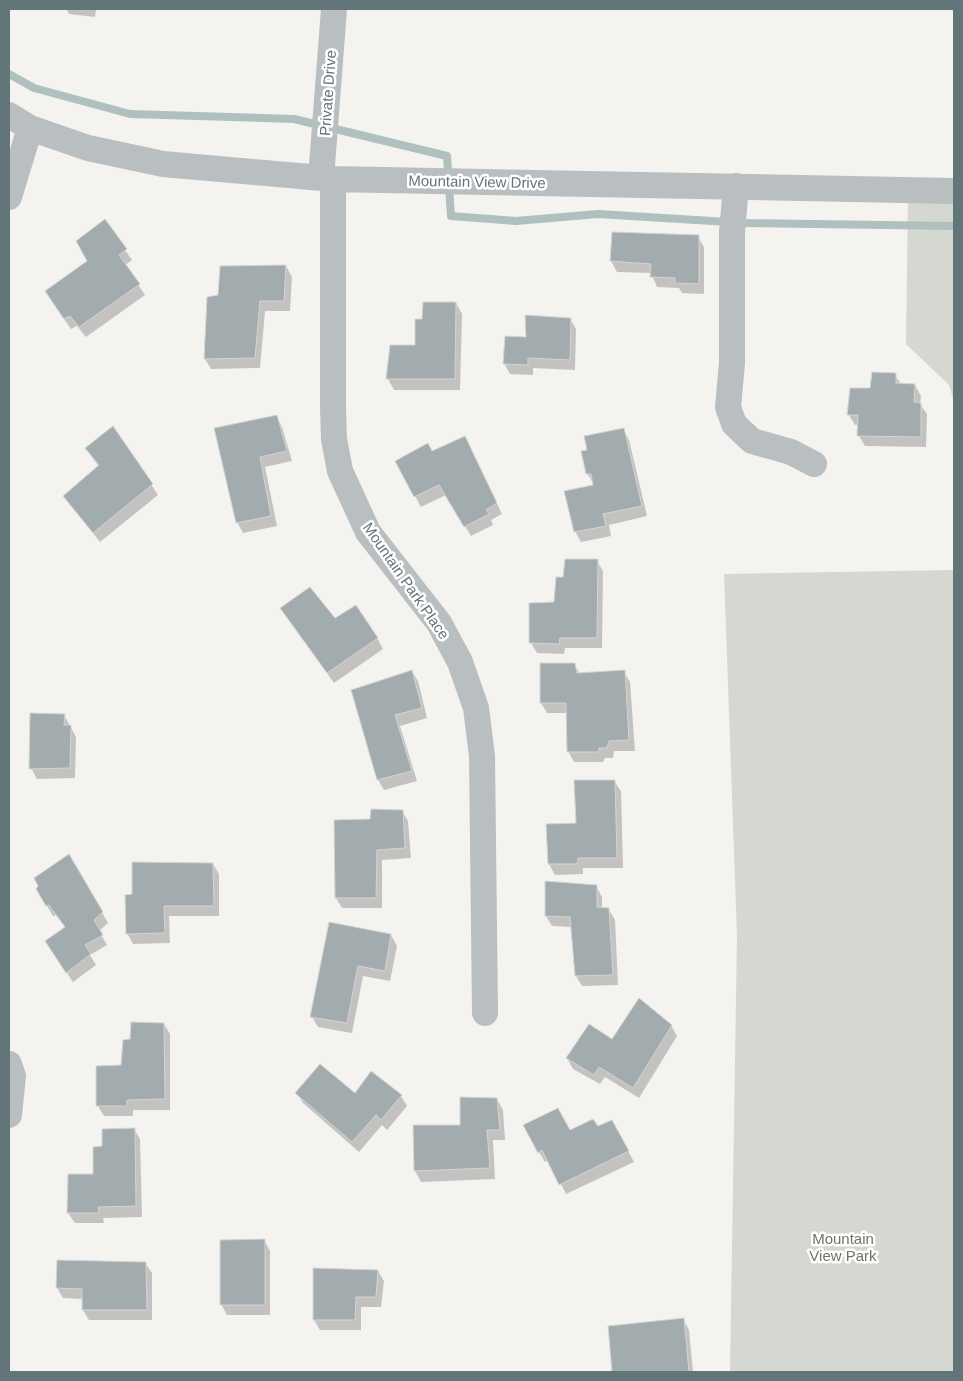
<svg xmlns="http://www.w3.org/2000/svg" width="963" height="1381" viewBox="0 0 963 1381" font-family="Helvetica,sans-serif">
<style>
.green{fill:#d5d8d0}
.shadow{fill:#0003}
.lines{fill:none;stroke-linecap:round;stroke-linejoin:round}
.stream{stroke:#afc0bf;stroke-width:8}
.building{fill:#a2acae;stroke:#d5d4d3}
.minor{stroke:#b9bfc0;stroke-width:26}
.labels{text-anchor:middle;stroke-width:5;stroke-linejoin:round;paint-order:stroke}
.street-label{font-size:15px;fill:#627679;stroke:#fff}
.park-label{font-size:15px;fill:#6d7664;stroke:#fff}
</style>
<rect width="100%" height="100%" fill="#f4f3f0"/>
<!-- green -->
<path class="green" d="M908,202L954,203V402L949,385L906,344Z
M954,570V1372H730L737,935L724,574Z"/>
<!-- shadow -->
<path class="shadow" d="M66,9H96L95,17L69,14Z
M104,221L132,260L125,265L145,295L86,337L77,326L71,329L52,302L88,262Z
M613,233L698,237L704,247V294L682,293L679,288L657,287L651,273L617,272L611,261Z
M286,266L292,277L290,311H265L260,368L211,369L205,359L219,296Z
M456,303L462,314L460,390H394L388,379L391,346H416L423,320Z
M570,319L576,329L575,370L533,368V375L510,374L504,363L528,338Z
M895,375L901,384L915,385L921,396L920,404L927,414L926,447L865,446L859,436V425H855L849,415L871,390Z
M276,416L282,427L292,461L265,467L277,526L243,533L237,522L216,429Z
M113,427L158,495L100,542L65,497L99,467L86,449Z
M623,429L629,440L647,516L609,525L611,536L581,542L575,531L595,486L587,473L588,451Z
M465,437L502,514L491,520L493,525L471,536L446,495L421,507L397,462L432,453Z
M597,561L603,571L602,648H565L564,654L537,653L531,643L555,603L564,579Z
M282,609L377,638L383,649L334,683Z
M574,664L580,674L624,672L630,682L635,751H614L613,758H605L603,762H574L568,751L567,713H547L541,703Z
M412,671L418,681L427,718L400,726L417,781L384,790L378,780L352,691Z
M64,715L76,737L75,778L37,779L31,768Z
M614,781L621,791L623,868H583V874L555,875L549,864L548,825L577,824Z
M402,811L408,821L411,858L382,860V908H342L336,898L371,820Z
M69,856L108,923L99,931L107,945L90,955L96,965L73,982L53,952L66,928L56,915L53,916L37,889Z
M213,864L219,874V916H169L170,943L133,944L127,933L134,895Z
M596,886L602,897V909L609,910L615,920L618,985L582,986L576,976L572,927L552,926L546,916Z
M330,924L391,935L397,946L390,981L363,976L352,1033L318,1027L312,1017Z
M164,1024L170,1034V1110H133V1116H104L98,1106L122,1066L131,1041Z
M671,1025L677,1036L639,1098L605,1077L600,1084L573,1069L567,1058Z
M297,1093L401,1096L407,1106L387,1130L382,1125L359,1152L303,1103Z
M497,1099L503,1110L505,1140H493L495,1179L421,1182L415,1171V1126H461Z
M598,1128L618,1132L634,1162L566,1194L549,1160L545,1162L539,1152L570,1131Z
M134,1129L140,1139L142,1217L103,1218L104,1223H75L68,1213L94,1175L103,1148Z
M264,1240L270,1251V1315H227L221,1304Z
M145,1263L152,1273V1320H89L83,1310V1299L63,1298L57,1288Z
M378,1271L384,1281L381,1307H361V1330H320L314,1320Z
M683,1319L689,1330L693,1372H614L610,1327Z"/>
<g class="lines">
<!-- stream -->
<path class="stream" d="M9,74L34,88L130,114L294,119L447,156L451,216L516,221L598,214L745,223L954,226"/>
</g>
<!-- building -->
<path class="building" d="M105,219L127,249L119,255L140,284L79,327L70,316L64,319L45,291L87,261L76,241Z
M612,232L699,235V284L675,283V278L650,277L651,264L610,261Z
M286,265L284,301H260L255,358L204,359L207,297L218,295L220,266Z
M423,302H456L455,379H386L390,345H415V319H422Z
M525,315L571,318L570,360L528,358V365L503,364L505,336L526,337Z
M872,372L896,373V383L915,384L914,402L921,403V437L857,436L858,415H847L850,388H870Z
M277,415L287,451L260,457L271,516L236,523L214,428Z
M113,426L153,484L93,533L63,496L99,465L85,448Z
M624,428L642,506L603,514L606,526L574,532L564,491L593,485L591,474H586L581,451L587,450L584,436Z
M465,436L497,503L486,510L489,514L464,527L439,485L414,497L395,461L428,443L432,451Z
M565,559H598L597,638H560L559,644L529,643V603L554,602L556,577H563Z
M310,587L335,618L356,605L378,638L327,673L280,608Z
M540,663H575L577,673L625,670L629,740L609,741L607,748H599L598,752H567L566,703H540Z
M412,670L422,708L395,715L412,771L377,780L351,690Z
M30,713L65,714L64,725H71L70,768L29,769Z
M574,780H615L617,858H578L577,864H548L546,824L576,823Z
M371,809L403,810L405,848L377,850L376,898H335L334,820L370,819Z
M69,854L103,912L94,920L103,935L85,945L91,954L66,973L45,941L65,927L49,905L46,906L36,889L38,886L34,878Z
M132,862L213,863L214,906H164L165,933L126,934L125,895L132,894Z
M545,881L597,885V907L609,908L613,975L575,976L570,917L545,916Z
M329,922L391,934L385,971L358,966L347,1023L310,1017Z
M639,998L672,1025L633,1088L599,1067L594,1075L566,1058L589,1024L612,1039Z
M131,1022L164,1023L165,1099L127,1100V1106H96V1066L121,1065L123,1040L130,1039Z
M320,1064L355,1093L371,1071L402,1095L381,1120L376,1115L352,1142L295,1093Z
M460,1097L497,1098L500,1130H487L490,1168L414,1171L413,1125H460Z
M558,1108L570,1130L593,1119L598,1126L612,1120L629,1151L559,1185L542,1150L538,1153L523,1125Z
M135,1128L136,1206L98,1207L99,1213H67L68,1174H93V1147L102,1146V1129Z
M265,1239V1305H220V1240Z
M57,1260L146,1262L147,1310H82V1289L56,1288Z
M313,1268L378,1270L376,1297H356L355,1320H313Z
M684,1318L689,1372H612L608,1326Z"/>
<g class="lines">
<!-- minor -->
<path class="minor" d="M9,115L30,128L88,148L163,164L333,179L954,191
M321,178L334,9
M333,179V408L334,439L340,471L368,532L439,623L460,662L476,708L482,756L485,1013
M736,186L732,232V363L728,407L734,424L752,441L791,452L814,464
M9,197L30,128
M9,1064L13,1076L9,1115"/>
</g>
<g class="labels">
<!-- street labels -->
<g class="street-label">
<text transform="translate(328 93) rotate(-86)" y="5">Private Drive</text>
<text transform="translate(477 182) rotate(1)" y="5">Mountain View Drive</text>
<text transform="translate(406 581) rotate(55)" y="5">Mountain Park Place</text>
</g>
<!-- park labels -->
<g class="park-label">
<text x="843" y="1244">Mountain<tspan x="843" dy="17">View Park</tspan></text>
</g>
</g>
<!-- border -->
<rect width="963" height="1381" fill="none" stroke="#627679" stroke-width="20"/>
</svg>
